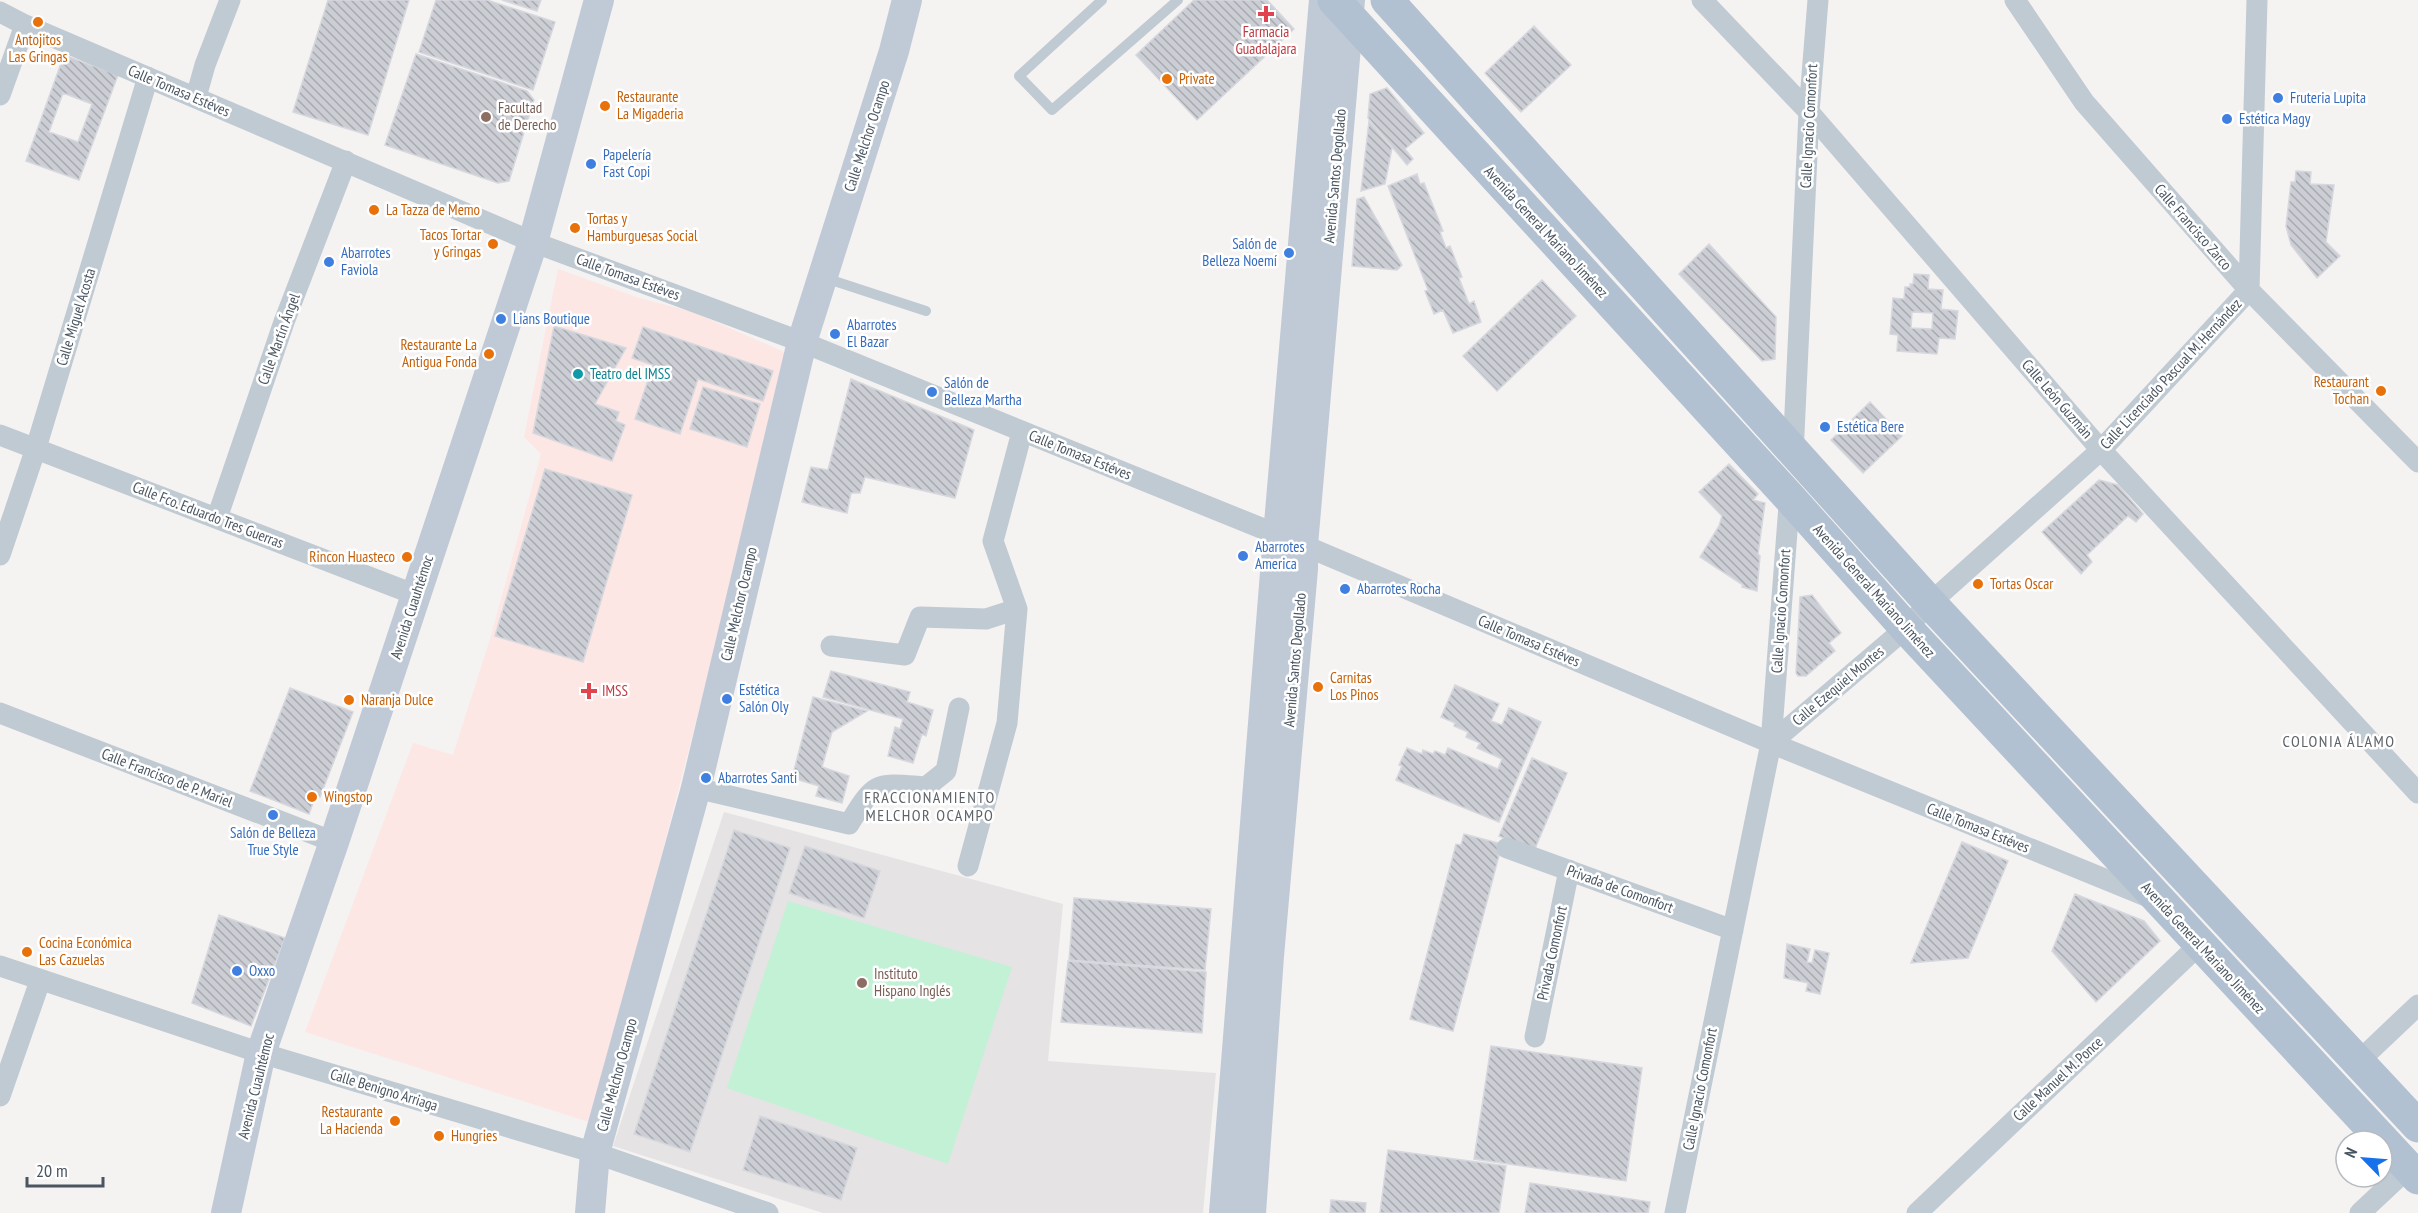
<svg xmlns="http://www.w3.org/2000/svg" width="2418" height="1213" viewBox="0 0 2418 1213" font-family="'PT Sans Narrow',sans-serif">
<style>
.education{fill:#e6e3e4}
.medical{fill:#fce7e5}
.grass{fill:#c2f1d5}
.building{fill:url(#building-back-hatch);stroke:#d6d8de;stroke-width:1.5;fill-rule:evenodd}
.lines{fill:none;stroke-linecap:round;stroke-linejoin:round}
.lane{stroke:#c0cad2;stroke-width:10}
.street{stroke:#c0cad2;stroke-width:21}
.secondary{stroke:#c0cad6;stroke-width:30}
.primary{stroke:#b2c1d1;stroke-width:33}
.health-dot{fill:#e0444e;stroke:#fff;stroke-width:2}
.food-dot{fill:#e8710a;stroke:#fff;stroke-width:2}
.shop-dot{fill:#3f7fe0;stroke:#fff;stroke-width:2}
.education-dot{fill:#8d6e63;stroke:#fff;stroke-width:2}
.culture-dot{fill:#0f9aa8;stroke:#fff;stroke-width:2}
.labels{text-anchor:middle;stroke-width:5;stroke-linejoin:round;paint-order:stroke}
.health-label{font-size:15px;fill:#be3a42;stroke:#fff}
.food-label{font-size:15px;fill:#c56008;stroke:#fff;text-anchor:start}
.street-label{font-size:15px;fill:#495561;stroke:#fff}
.shop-label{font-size:15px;fill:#366cbe;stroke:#fff;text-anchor:start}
.education-label{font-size:15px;fill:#785e54;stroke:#fff;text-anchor:start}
.culture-label{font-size:15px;fill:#0d838f;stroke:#fff;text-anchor:start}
.neighbourhood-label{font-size:16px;letter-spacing:1.5px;fill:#5e6368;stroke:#fff}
</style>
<defs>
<pattern id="building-back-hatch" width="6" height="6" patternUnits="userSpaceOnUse" patternTransform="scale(1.5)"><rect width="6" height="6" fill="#ccced5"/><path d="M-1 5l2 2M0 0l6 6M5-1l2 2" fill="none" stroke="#a8aab0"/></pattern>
</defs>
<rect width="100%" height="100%" fill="#f5f2f2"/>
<!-- education -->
<path class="education" d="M724,812L1063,904L1048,1061L1216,1073L1203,1213H823L613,1146Z"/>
<!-- medical -->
<path class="medical" d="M558,269L639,298L693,312L791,355L592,1123L305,1032L413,743L453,755L490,639L541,454L524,437Z"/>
<!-- grass -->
<path class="grass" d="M788,901L1012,967L948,1164L727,1088Z"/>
<!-- building -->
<path class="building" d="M328,0H409L368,135L293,112Z
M436,0H487L555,22L533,90L419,52Z
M502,0H541L537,11Z
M1194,0H1267L1294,29L1197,120L1136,55Z
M1534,26L1571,65L1521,112L1485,73Z
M416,54L527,91L534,100L509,181L498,183L385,145Z
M64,55L118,75L79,180L26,161ZM63,93L92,104L78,142L49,132Z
M1387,88L1424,133L1405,149L1413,159L1407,165L1368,118L1370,94Z
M1369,121L1392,148L1385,184L1361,191Z
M2296,171L2311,172L2310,184L2334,185L2326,242L2340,256L2317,278L2291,245L2286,226L2291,182H2295Z
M1417,174L1420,184L1424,183L1443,231L1440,232L1446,248L1450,246L1462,277L1459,278L1469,304L1474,301L1481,322L1453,333L1443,310L1434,314L1425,291L1428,290L1388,186Z
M1364,197L1402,265L1397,270L1352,266L1357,199Z
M1709,244L1776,317L1775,359L1762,361L1679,274Z
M1914,274L1929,275L1928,289L1943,290L1941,309L1958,311L1955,339L1939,338L1937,354L1897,351L1898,335L1890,334L1893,298L1904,299L1905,287H1910V284H1913ZM1912,312L1933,313L1932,329L1911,328Z
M1542,280L1576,316L1497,391L1463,356Z
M554,326L626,348L595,404L619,412L616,421L625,425L612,461L533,433Z
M643,327L773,371L763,401L698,379L680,434L635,419L653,365L632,358Z
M851,379L974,430L955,498L865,477L860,493H851L847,513L802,502L811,467L828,470Z
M703,387L760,404L747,447L690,429Z
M1870,402L1902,436L1863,473L1831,440Z
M1729,464L1758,494L1753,500L1765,503L1758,554L1760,556L1757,591L1742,587L1743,585L1700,557L1719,526L1722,516L1699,492Z
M545,469L632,495L583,662L495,636Z
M2099,480L2118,485L2143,514L2136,522L2128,516L2087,555L2092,562L2081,574L2042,532Z
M1812,595L1841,633L1829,643L1835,651L1806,676H1798L1796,673L1800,597Z
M831,671L910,692L907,702L933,710L926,736L922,734L913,763L888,756L895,727L900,729L903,719L823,697Z
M1455,685L1499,704L1491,721L1502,725L1509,708L1541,722L1499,822L1396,780L1402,766L1399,765L1407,748L1422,754L1423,750L1433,754L1435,751L1445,755L1448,748L1498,769L1502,759L1477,748L1480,743L1466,737L1468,732L1454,726L1455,723L1441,717Z
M290,688L353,712L320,797L316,795L309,814L250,791Z
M813,697L867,711L832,732L822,767L849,776L842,803L816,796L819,786L792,778Z
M1532,758L1567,773L1534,851L1499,836Z
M734,830L790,848L690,1152L634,1134Z
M1464,834L1502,844L1453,1031L1410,1019L1456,844L1461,845Z
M1962,842L2008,861L1968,958L1911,963Z
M805,846L880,871L864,918L789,893Z
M2075,894L2144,921L2160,941L2096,1002L2052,951Z
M1074,898L1211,909L1205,970L1069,960Z
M219,915L285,938L251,1026L192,1003Z
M1787,944L1810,949L1807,962L1812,963L1815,950L1829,953L1820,994L1806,991L1808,983L1784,978Z
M1068,961L1206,972L1202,1033L1061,1022Z
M1491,1046L1642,1068L1626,1181L1474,1159Z
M760,1116L857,1148L841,1200L743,1170Z
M1388,1150L1506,1166L1499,1213H1380Z
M1530,1183L1650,1202L1648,1213H1525Z
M1331,1200L1366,1203L1365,1213H1330Z"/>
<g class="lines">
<!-- lane -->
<path class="lane" d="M1102,0L1019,76L1052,110L1178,0
M825,278L926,311"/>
<!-- street -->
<path class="street" d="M1702,0L1809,112L2101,450L2418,793
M2015,0L2084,102L2249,290L2418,462
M0,12L25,25L533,242L802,342L1303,545L1771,743L2151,898
M0,95L25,25
M196,97L205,65L230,0
M0,435L416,595
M1793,455L1809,112L1818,0
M217,518L284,322L346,161
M0,555L36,448L148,77
M831,646L905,655L920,617L986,619L1017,609
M0,713L334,842
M1771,743L1906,628L1930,603L2101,450L2249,290L2257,0
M696,788L849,824C876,780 875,783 926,787L946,771L959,708
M1507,848L1733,930
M968,866L1007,723L1017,609L993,541L1022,432
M0,966L261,1053L595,1153L768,1213
M1535,1037L1569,870
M2358,1062L2418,1005
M0,1096L40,981
M1675,1213L1771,743L1790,492
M1917,1213L2200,944
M2360,1213L2408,1168"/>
<!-- secondary -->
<path class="secondary" d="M226,1213L261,1053L334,842L533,242L599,0
M590,1213L595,1153L696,788L802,342L894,51L907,0
M1224,1213L1278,535L1324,0
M1251,1213L1269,956L1303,569V545L1350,0"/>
<!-- primary -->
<path class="primary" d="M1334,0L1789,497L1906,628L2418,1178
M1387,0L1930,603L2418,1126"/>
</g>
<!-- markers -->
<g class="health-dot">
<path d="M1263 5h6v6h6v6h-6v6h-6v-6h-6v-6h6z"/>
<path d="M586 682h6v6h6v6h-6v6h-6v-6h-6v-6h6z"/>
</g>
<g class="food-dot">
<circle cx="38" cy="22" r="6"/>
<circle cx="1167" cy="79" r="6"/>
<circle cx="605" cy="106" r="6"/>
<circle cx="374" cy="210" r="6"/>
<circle cx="575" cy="228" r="6"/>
<circle cx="493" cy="244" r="6"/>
<circle cx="489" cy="354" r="6"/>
<circle cx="2381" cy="391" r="6"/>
<circle cx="407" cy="557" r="6"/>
<circle cx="1978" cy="584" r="6"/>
<circle cx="1318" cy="687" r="6"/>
<circle cx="349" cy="700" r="6"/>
<circle cx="312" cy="797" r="6"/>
<circle cx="27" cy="952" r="6"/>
<circle cx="395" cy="1121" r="6"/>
<circle cx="439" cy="1136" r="6"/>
</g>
<g class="shop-dot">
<circle cx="2278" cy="98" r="6"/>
<circle cx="2227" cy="119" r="6"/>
<circle cx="591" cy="164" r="6"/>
<circle cx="1289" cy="253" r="6"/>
<circle cx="329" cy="262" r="6"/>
<circle cx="501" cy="319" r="6"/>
<circle cx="835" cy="334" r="6"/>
<circle cx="932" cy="392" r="6"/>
<circle cx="1825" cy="427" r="6"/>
<circle cx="1243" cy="556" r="6"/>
<circle cx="1345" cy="589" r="6"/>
<circle cx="727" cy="699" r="6"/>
<circle cx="706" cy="778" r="6"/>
<circle cx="273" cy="815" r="6"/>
<circle cx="237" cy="971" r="6"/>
</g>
<g class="education-dot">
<circle cx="486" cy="117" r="6"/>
<circle cx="862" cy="983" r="6"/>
</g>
<circle class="culture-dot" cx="578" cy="374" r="6"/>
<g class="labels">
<!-- health labels -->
<g class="health-label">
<text x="1266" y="37">Farmacia<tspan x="1266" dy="17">Guadalajara</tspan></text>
<text x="602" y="696" text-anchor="start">IMSS</text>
</g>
<!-- food labels -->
<g class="food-label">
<text x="38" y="45" text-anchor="middle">Antojitos<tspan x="38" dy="17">Las Gringas</tspan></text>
<text x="1179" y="84">Private</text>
<text x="617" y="102">Restaurante<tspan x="617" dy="17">La Migaderia</tspan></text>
<text x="386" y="215">La Tazza de Memo</text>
<text x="587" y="224">Tortas y<tspan x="587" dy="17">Hamburguesas Social</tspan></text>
<text x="481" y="240" text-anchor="end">Tacos Tortar<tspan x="481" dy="17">y Gringas</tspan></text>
<text x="477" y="350" text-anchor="end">Restaurante La<tspan x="477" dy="17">Antigua Fonda</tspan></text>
<text x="2369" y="387" text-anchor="end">Restaurant<tspan x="2369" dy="17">Tochan</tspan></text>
<text x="395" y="562" text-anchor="end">Rincon Huasteco</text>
<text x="1990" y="589">Tortas Oscar</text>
<text x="1330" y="683">Carnitas<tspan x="1330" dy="17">Los Pinos</tspan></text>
<text x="361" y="705">Naranja Dulce</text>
<text x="324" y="802">Wingstop</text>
<text x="39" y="948">Cocina Económica<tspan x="39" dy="17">Las Cazuelas</tspan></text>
<text x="383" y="1117" text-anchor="end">Restaurante<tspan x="383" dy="17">La Hacienda</tspan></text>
<text x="451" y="1141">Hungries</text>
</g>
<!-- street labels -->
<g class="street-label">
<text transform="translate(179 91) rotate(23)" y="5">Calle Tomasa Estéves</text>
<text transform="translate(1809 126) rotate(-87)" y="5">Calle Ignacio Comonfort</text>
<text transform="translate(867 136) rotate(-72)" y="5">Calle Melchor Ocampo</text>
<text transform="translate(1335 176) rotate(-85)" y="5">Avenida Santos Degollado</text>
<text transform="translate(2193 227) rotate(49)" y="5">Calle Francisco Zarco</text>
<text transform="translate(1546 232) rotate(47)" y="5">Avenida General Mariano Jiménez</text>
<text transform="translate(628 277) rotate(20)" y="5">Calle Tomasa Estéves</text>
<text transform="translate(76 317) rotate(-73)" y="5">Calle Miguel Acosta</text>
<text transform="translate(279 339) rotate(-70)" y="5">Calle Martín Ángel</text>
<text transform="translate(2171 374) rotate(-47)" y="5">Calle Licenciado Pascual M. Hernández</text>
<text transform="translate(2057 399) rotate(49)" y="5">Calle León Guzmán</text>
<text transform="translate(1080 455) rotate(22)" y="5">Calle Tomasa Estéves</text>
<text transform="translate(208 515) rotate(21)" y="5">Calle Fco. Eduardo Tres Guerras</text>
<text transform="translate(1874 591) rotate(48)" y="5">Avenida General Mariano Jiménez</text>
<text transform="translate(739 604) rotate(-77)" y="5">Calle Melchor Ocampo</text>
<text transform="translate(412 607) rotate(-72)" y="5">Avenida Cuauhtémoc</text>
<text transform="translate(1781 611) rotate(-86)" y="5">Calle Ignacio Comonfort</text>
<text transform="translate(1529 641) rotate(23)" y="5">Calle Tomasa Estéves</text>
<text transform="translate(1295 660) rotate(-85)" y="5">Avenida Santos Degollado</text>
<text transform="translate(1838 686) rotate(-40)" y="5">Calle Ezequiel Montes</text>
<text transform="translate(167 778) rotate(21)" y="5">Calle Francisco de P. Mariel</text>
<text transform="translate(1978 828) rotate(22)" y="5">Calle Tomasa Estéves</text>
<text transform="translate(1620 889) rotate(20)" y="5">Privada de Comonfort</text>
<text transform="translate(2203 948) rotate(47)" y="5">Avenida General Mariano Jiménez</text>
<text transform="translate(1552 953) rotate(-78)" y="5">Privada Comonfort</text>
<text transform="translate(617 1075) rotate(-75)" y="5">Calle Melchor Ocampo</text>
<text transform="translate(2058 1079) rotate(-43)" y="5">Calle Manuel M. Ponce</text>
<text transform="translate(256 1086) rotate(-76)" y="5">Avenida Cuauhtémoc</text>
<text transform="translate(1700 1089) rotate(-79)" y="5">Calle Ignacio Comonfort</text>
<text transform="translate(384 1090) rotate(17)" y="5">Calle Benigno Arriaga</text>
</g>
<!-- shop labels -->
<g class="shop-label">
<text x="2290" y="103">Fruteria Lupita</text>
<text x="2239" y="124">Estética Magy</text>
<text x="603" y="160">Papelería<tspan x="603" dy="17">Fast Copi</tspan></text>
<text x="1277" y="249" text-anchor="end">Salón de<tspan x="1277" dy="17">Belleza Noemí</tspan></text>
<text x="341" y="258">Abarrotes<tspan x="341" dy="17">Faviola</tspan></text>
<text x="513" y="324">Lians Boutique</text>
<text x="847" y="330">Abarrotes<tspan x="847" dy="17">El Bazar</tspan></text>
<text x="944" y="388">Salón de<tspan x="944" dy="17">Belleza Martha</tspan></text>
<text x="1837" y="432">Estética Bere</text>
<text x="1255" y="552">Abarrotes<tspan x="1255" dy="17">America</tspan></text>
<text x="1357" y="594">Abarrotes Rocha</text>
<text x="739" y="695">Estética<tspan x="739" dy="17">Salón Oly</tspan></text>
<text x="718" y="783">Abarrotes Santi</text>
<text x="273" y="838" text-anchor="middle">Salón de Belleza<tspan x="273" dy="17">True Style</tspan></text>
<text x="249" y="976">Oxxo</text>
</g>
<!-- education labels -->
<g class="education-label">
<text x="498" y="113">Facultad<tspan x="498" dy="17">de Derecho</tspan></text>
<text x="874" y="979">Instituto<tspan x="874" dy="17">Hispano Inglés</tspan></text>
</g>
<!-- culture labels -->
<g class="culture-label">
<text x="590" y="379">Teatro del IMSS</text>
</g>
<!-- neighbourhood labels -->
<g class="neighbourhood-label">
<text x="2339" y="747">COLONIA ÁLAMO</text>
<text x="930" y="803">FRACCIONAMIENTO<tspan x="930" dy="18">MELCHOR OCAMPO</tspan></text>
</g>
</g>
<!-- north arrow -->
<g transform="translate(2364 1159) rotate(295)"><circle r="28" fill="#ffffff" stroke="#b6bbc0" stroke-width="1.5"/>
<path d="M0-4.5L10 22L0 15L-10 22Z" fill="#1771ea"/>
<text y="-9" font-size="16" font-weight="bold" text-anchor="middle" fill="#495561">N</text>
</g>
<!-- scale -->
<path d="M27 1177v9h76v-9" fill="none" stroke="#495561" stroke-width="3"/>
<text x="36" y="1177" font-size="18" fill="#495561" stroke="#ffffff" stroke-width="4.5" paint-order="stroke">20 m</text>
</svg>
